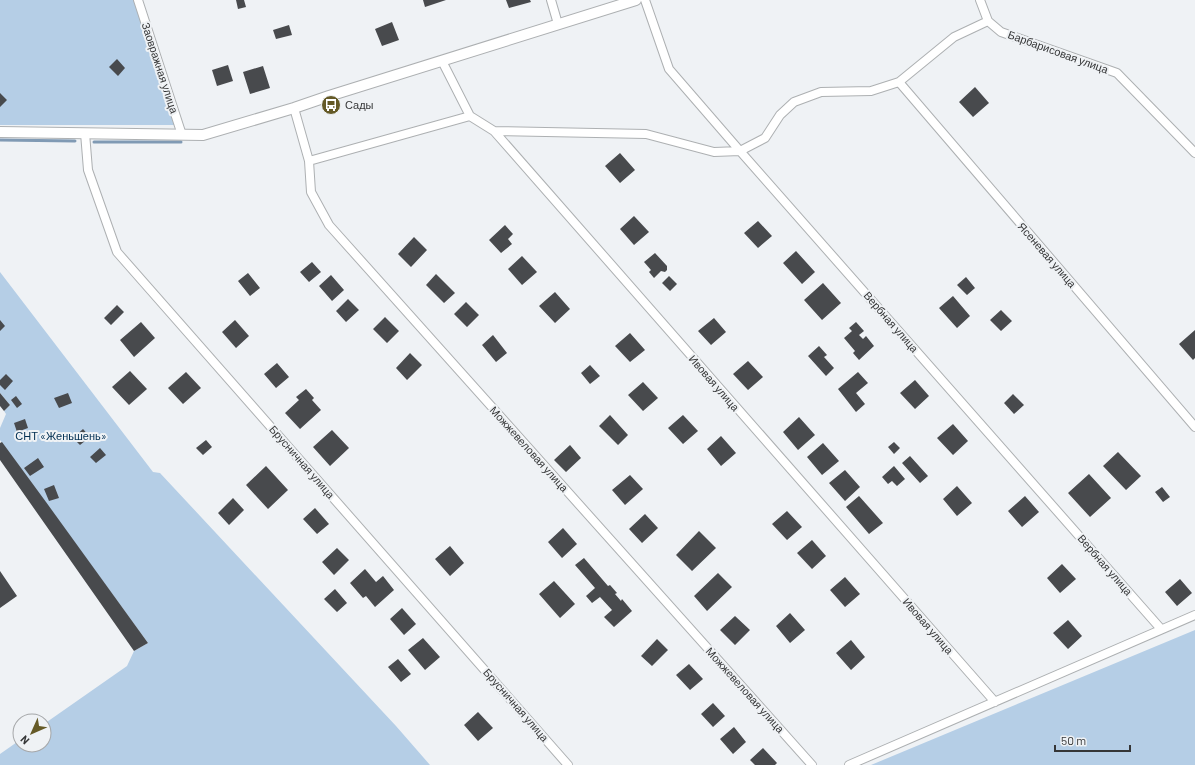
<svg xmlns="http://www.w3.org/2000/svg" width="1195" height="765" viewBox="0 0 1195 765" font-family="Barlow,sans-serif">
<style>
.green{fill:#b5cee6}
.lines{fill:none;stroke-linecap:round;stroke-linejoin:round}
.stream{stroke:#809ab4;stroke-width:3}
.building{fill:#484a4d}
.minor-casing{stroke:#adb0b2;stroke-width:10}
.tertiary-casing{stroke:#adb0b2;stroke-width:12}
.minor{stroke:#fff;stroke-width:8}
.tertiary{stroke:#fff;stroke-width:10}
.labels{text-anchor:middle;stroke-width:4;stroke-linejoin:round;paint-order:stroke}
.street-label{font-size:11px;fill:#353637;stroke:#eff2f5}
.poi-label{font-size:11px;fill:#353637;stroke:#eff2f5;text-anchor:start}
.park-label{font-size:11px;fill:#022f52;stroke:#eff2f5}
</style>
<rect width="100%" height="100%" fill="#eff2f5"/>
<!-- green -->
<path class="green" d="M0,0H134L175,125H0Z
M0,272L153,472L160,473L396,726L430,765H0V754L20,740V745H44V724L127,666L134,651L148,643L0,440V428L6,414L4,411L10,405L0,393Z
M1195,630V765H871Z"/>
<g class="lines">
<!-- stream -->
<path class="stream" d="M0,140L75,141
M94,142H181"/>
</g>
<!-- building -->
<path class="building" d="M236,0H244L246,7L238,9Z
M423,0H446L425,7Z
M506,0H530L531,2L509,8Z
M392,22L399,40L382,46L375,29Z
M289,25L292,35L276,39L273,30Z
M117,59L125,68L118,76L109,67Z
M228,65L233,81L217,86L212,70Z
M263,66L270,88L250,94L243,72Z
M975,87L989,103L973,117L959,102Z
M0,93L7,100L0,107Z
M620,153L635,170L620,183L605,166Z
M634,216L649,232L634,245L620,229Z
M758,221L772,236L758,248L744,233Z
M505,225L513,234L508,239L512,244L501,253L489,240Z
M414,237L427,250L411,267L398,254Z
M796,251L815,272L802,284L783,263Z
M655,253L667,266V270L665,272L661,271L654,278L649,272L651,270L644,262Z
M522,256L537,272L522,285L508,269Z
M312,262L321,272L309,282L300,272Z
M248,273L260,288L250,296L238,281Z
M436,274L455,293L444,303L426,285Z
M331,275L344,290L332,301L319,286Z
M669,276L677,284L670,291L662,283Z
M966,277L975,288L967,295L957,285Z
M823,283L841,303L822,320L804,300Z
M555,292L570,309L555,323L539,306Z
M953,296L970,316L957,328L939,308Z
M348,299L359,310L346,322L336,311Z
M466,302L479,315L467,327L454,314Z
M117,305L124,312L111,325L104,318Z
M1001,310L1012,321L1001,331L990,320Z
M385,317L399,331L387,343L373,329Z
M714,318L726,332L711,345L698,331Z
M0,320L5,326L0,331Z
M235,320L249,336L236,348L222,332Z
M141,322L155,338L134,357L120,340Z
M856,322L864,331L859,335L863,339L866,336L874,346L859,360L853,353L855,351L844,338L852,331L849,328Z
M1195,330V358L1193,360L1179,344Z
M630,333L645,350L630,362L615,346Z
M493,335L507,353L496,362L482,345Z
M819,346L827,355L824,357L834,368L826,376L808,356Z
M410,353L422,365L407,380L396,368Z
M748,361L763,377L748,390L733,374Z
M277,363L289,377L276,388L264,374Z
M590,365L600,376L590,384L581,373Z
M130,371L147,389L129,405L112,387Z
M186,372L201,388L183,404L168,388Z
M858,372L868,383L856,393L865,404L856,412L838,389Z
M6,374L13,381L5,390L0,385V380Z
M915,380L929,396L915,409L900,393Z
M643,382L658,398L643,411L628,395Z
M306,389L314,398L312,400L321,410L300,429L285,413L299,400L296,397Z
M0,393L10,405L4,411L0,406Z
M68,393L72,403L59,408L54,398Z
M1013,394L1024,405L1014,414L1004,403Z
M16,396L22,404L17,408L11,400Z
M610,415L628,435L618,445L599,426Z
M683,415L698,431L683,444L668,428Z
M799,417L815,435L798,450L783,432Z
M25,419L28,428L17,432L14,423Z
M953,424L968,441L953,455L937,438Z
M83,429L90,437L80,445L73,438Z
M332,430L349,448L330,466L313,447Z
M721,436L736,453L721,466L707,449Z
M206,440L212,447L203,455L196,448Z
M2,442L46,502L148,643L134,651L0,460V443Z
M894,442L900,448L894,454L888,447Z
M823,443L839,461L822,475L807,457Z
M570,445L581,458L566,472L554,460Z
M100,448L106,455L96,463L90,457Z
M1118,452L1141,476L1126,490L1103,466Z
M910,456L928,476L920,483L902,463Z
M38,458L44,467L30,476L24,468Z
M266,466L288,490L268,509L246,485Z
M894,466L905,479L897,486L892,481L888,484L882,477Z
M845,470L860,487L845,501L829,483Z
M1089,474L1111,498L1090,517L1068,493Z
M630,475L643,489L625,505L612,490Z
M54,485L59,498L49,501L44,489Z
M957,486L972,503L957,516L943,499Z
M1162,487L1170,497L1163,502L1155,492Z
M859,496L883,523L869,534L846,507Z
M1025,496L1039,512L1022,527L1008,511Z
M233,498L244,510L229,525L218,513Z
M315,508L329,524L317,534L303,519Z
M787,511L802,527L787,540L772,524Z
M645,514L658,528L642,543L629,529Z
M563,528L577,544L562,558L548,542Z
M699,531L716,548L692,571L676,555Z
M812,540L826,556L812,569L797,553Z
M450,546L464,563L450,576L435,559Z
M337,548L349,560L334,575L322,562Z
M584,558L608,586L610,585L617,593L615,594L621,601L622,599L632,611L614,627L604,617L612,610L600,597L592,603L586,596L595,588L575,565Z
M1062,564L1076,579L1060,593L1047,578Z
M365,569L376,582L383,576L394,590L375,607L366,596L363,598L350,583Z
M0,571L17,596L0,608Z
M718,573L732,587L707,611L694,596Z
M845,577L860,594L845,607L830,590Z
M1180,579L1192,593L1177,606L1165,592Z
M554,581L575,604L560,618L539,594Z
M335,589L347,603L337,612L324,599Z
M402,608L416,624L404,635L390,619Z
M790,613L805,630L790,643L776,626Z
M735,616L750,630L735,645L720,630Z
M1068,620L1082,636L1068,649L1053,633Z
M423,638L440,657L425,670L408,650Z
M657,639L668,650L652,666L641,656Z
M851,640L865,657L851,670L836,653Z
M398,659L411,674L401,682L388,667Z
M689,664L703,679L690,690L676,675Z
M713,703L725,716L713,727L701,714Z
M478,712L493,728L478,741L464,725Z
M734,727L746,742L733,754L720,739Z
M763,748L777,763L775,765H755L750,760Z"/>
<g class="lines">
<defs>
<path id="minor" d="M138,0L182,135
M551,0L558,24
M645,0L669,69L740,151L1161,629
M980,0L988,21L1001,32L1117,73L1195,153
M442,61L470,116L494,131L995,702
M899,82L1195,427
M294,108L309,161L311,192L329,225L812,765
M494,131L646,134L714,152L740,151L765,138L780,115L794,102L821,92L871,91L899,82L954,37L988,21
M85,133L88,170L117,252L568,765
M309,161L470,116
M849,765L1195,615"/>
<path id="tertiary" d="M0,132L203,135L294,108L329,96L636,0"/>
</defs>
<!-- minor casing -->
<use href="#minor" class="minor-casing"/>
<!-- tertiary casing -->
<use href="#tertiary" class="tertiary-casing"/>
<!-- minor -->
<use href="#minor" class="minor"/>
<!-- tertiary -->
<use href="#tertiary" class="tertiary"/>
</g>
<!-- icons -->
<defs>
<symbol id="bus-disc" viewBox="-11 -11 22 22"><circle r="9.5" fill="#655a27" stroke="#eff2f5"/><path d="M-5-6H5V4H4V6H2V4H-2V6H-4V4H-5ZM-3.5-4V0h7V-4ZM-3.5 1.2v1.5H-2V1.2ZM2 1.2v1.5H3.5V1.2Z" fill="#fff"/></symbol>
</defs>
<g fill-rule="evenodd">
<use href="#bus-disc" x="320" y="94" width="22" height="22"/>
</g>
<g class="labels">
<!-- street labels -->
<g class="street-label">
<text transform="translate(1058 52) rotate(20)" y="4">Барбарисовая улица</text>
<text transform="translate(160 68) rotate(72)" y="4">Заовражная улица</text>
<text transform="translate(1047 255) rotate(49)" y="4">Ясеневая улица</text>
<text transform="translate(891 322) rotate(49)" y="4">Вербная улица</text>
<text transform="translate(714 383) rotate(49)" y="4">Ивовая улица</text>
<text transform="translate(529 449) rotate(48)" y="4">Можжевеловая улица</text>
<text transform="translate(302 462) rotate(49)" y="4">Брусничная улица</text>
<text transform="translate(1105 565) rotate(49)" y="4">Вербная улица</text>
<text transform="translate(928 626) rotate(49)" y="4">Ивовая улица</text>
<text transform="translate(745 690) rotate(48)" y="4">Можжевеловая улица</text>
<text transform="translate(516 705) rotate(49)" y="4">Брусничная улица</text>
</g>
<!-- poi labels -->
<g class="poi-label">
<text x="345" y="109">Сады</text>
</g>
<!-- park labels -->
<g class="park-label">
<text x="61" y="440">СНТ «Женьшень»</text>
</g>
</g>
<!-- north arrow -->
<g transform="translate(32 733) rotate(225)"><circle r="19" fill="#eff2f5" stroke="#a5a7a9"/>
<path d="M0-3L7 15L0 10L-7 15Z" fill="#655a27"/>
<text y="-6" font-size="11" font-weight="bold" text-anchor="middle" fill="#353637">N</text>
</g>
<!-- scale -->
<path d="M1055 745v6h75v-6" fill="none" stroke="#353637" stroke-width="2"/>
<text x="1061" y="745" font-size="12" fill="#353637" stroke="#eff2f5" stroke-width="3" paint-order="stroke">50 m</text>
</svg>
